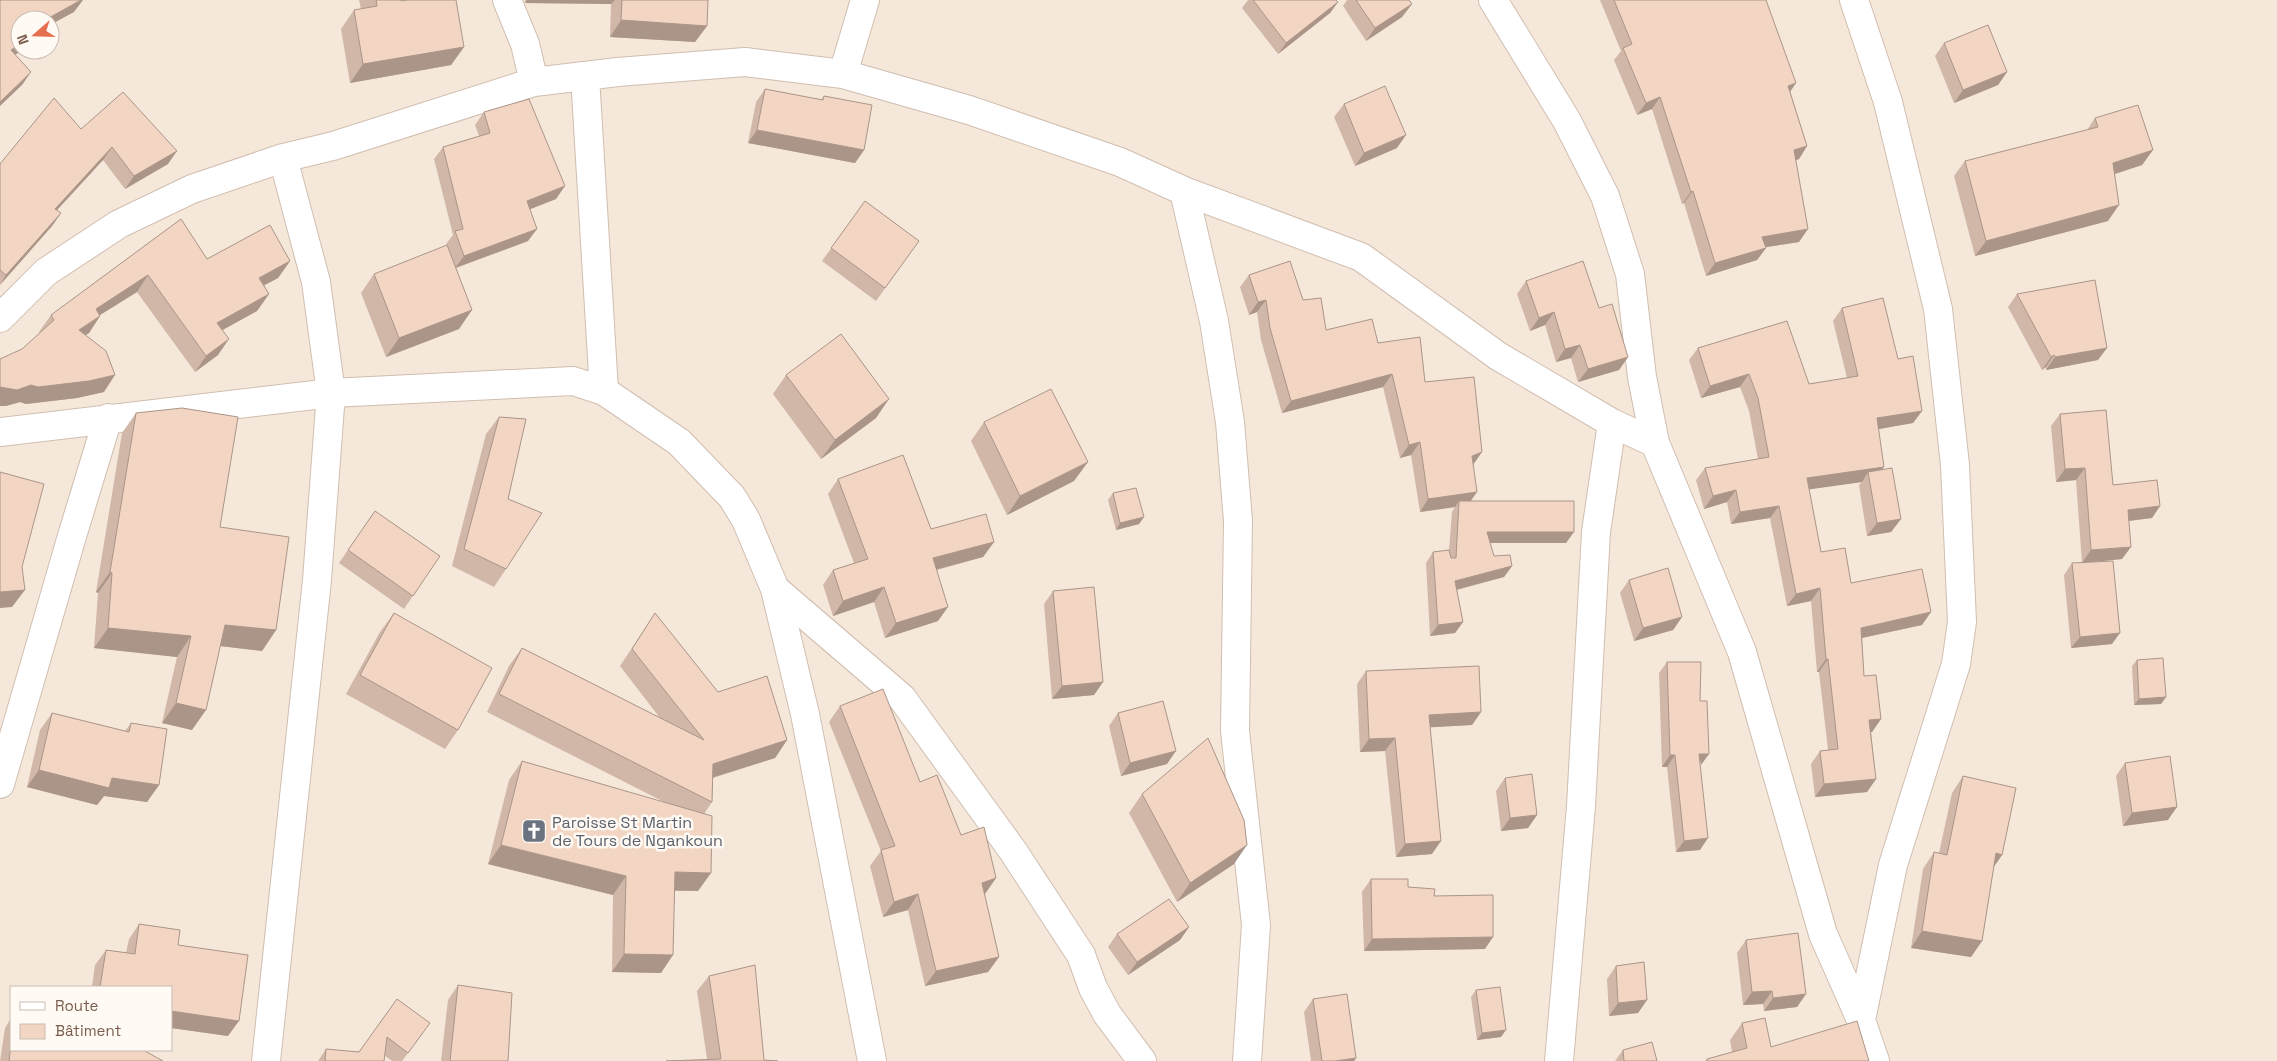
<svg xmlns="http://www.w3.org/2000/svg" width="2277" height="1061" viewBox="0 0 2277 1061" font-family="'Space Grotesk',sans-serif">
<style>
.residential{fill:#f5e8da;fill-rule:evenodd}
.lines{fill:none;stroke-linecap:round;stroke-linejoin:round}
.minor-casing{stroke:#d1beb0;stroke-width:30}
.minor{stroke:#fff;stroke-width:28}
.wall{fill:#d1b7a8}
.shaded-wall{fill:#aa9588}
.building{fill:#f3d5c3;stroke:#aa9588}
.labels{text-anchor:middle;stroke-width:5;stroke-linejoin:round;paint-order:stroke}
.worship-label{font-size:16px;fill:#5b616d;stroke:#fffaf3;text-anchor:start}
</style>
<rect width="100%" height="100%" fill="#fdf6ec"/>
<!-- residential -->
<path class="residential" d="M0,0H2277V1061H0ZM20,20H50V50H20ZM11,987H171V1050H11Z"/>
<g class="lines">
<defs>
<path id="minor" d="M507,0L525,44L534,82
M1493,0L1567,121L1605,196L1630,274L1642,377L1655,443L1742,652L1823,934L1861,1020L1875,1061
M1854,0L1888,102L1938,309L1955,465L1962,622L1956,664L1893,865L1861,1020
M843,74L865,0
M585,76L604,391
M1184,191L1214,321L1230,422L1238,521L1235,731L1256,925L1247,1061
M0,318L46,272L119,224L192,189L283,158L333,146L534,82L618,72L745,62L843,74L969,110L1120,162L1184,191L1361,257L1498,356L1612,423L1655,443
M0,432L331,393L573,381L604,391L679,442L732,497L746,520L775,589L805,714L872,1061
M775,589L902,698L1013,851L1081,955L1093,988L1107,1014L1142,1061
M0,784L72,536L108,418
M266,1061L317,580L331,393L316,282L283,158
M1559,1061L1581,806L1596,532L1612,423"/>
</defs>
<!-- minor casing -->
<use href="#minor" class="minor-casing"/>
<!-- minor -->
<use href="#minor" class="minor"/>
</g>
<!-- wall -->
<path class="wall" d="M359,0H401V1L464,47L451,65L350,83L341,29L354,10L361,9Z
M525,0H708L707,26L695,42L610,37L611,4L525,3Z
M1248,0H1336L1338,2L1330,13L1278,54L1242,8Z
M1347,0H1409L1412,4L1402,17L1366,41L1343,6Z
M1600,0H1767H1766L1790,91L1807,146L1799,159L1796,160L1799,242L1766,247V248L1757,260L1706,276L1684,203L1682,204L1652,109L1637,115L1614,60L1621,51Z
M1944,43L2007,72L1998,85L1954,103L1935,56Z
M765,89L821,100L824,96L864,150L855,163L748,143L756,102Z
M1344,104L1397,148L1355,166L1334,117Z
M484,112L556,199L530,209L528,241L456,268L459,329L386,357L361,293L374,274L451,258L446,244L453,235L434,159L443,147L479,136L475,125Z
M2095,118L2153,150L2142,165L2115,174L2108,221L1975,256L1954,176L1965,161L2087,130Z
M81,129L168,164L125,189L103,160L57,210L61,213L52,226L0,285V164Z
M865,201L919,241L876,301L822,261Z
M181,219L207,259L290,261L278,278L264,285L269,294L257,311L223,330L218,355L195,372L137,292L100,315V316L89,333L85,335L104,392L77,398L26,404L20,402L6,406L40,333L39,332L51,315Z
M1249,275L1303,300L1326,330L1378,343L1425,382L1473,465L1471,501L1566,543H1490L1494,556L1512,566L1504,577L1457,590L1463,622L1455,633L1430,636L1426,563L1433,552L1449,550L1452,512L1455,507L1420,512L1411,455L1400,458L1383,387L1282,413L1261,340L1257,312L1249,315L1240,287Z
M1526,281L1599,308L1628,357L1619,370L1578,382L1571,358L1556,362L1545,325L1530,331L1517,294Z
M2017,294L2098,360L2046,370V367L2042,370L2008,307Z
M1842,308L1898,359L1922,411L1913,423L1878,429L1881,470L1901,519L1891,532L1867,536L1859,485L1862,482L1809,489L1821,552L1851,583L1922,625L1862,638L1864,676L1881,719L1872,732H1871L1876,779L1867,792L1815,797L1811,764L1820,751L1828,750L1819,672H1817L1811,601L1787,606L1770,518L1731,524L1727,502L1704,509L1696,480L1705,468L1758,459L1749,411L1740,387L1701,398L1689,360L1698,348L1809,384L1847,378L1833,321Z
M786,375L876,418L821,459L773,394Z
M136,413L220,527L276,630L262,651L220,646L192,730L162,723L177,657L94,648L98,593L96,592L122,433Z
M2060,414L2113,485L2160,506L2152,518L2129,521L2122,559L2082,563L2076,480L2056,482L2051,426Z
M499,417L508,499L506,569L494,587L452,566L486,434Z
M984,422L1074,481L1007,515L971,441Z
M838,479L931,529L994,542L983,557L937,570L938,621L885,638L874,602L833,616L823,585L833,570L854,563L828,494Z
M1113,493L1144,517L1139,524L1116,530L1108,500Z
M375,511L440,556L404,609L339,563Z
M2072,563L2112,644L2071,648L2064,575Z
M1629,580L1682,617L1673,630L1634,641L1620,593Z
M1053,591L1103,682L1094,695L1052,699L1044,604Z
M394,613L458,730L445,749L346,694L380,632Z
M655,613L718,692L787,740L775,758L713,778L712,802L704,814L698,891H675L661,973L612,972L613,895L488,864L509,780L522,761L668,804L487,712L509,666L522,648L660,718L620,666Z
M2137,660L2166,697L2161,704L2134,705L2132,666Z
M1667,662L1700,701V850L1676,852L1667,767H1662L1659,673Z
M1366,671L1481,712L1472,725L1430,727L1432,854L1396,857L1385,751L1360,752L1357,684Z
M840,706L920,782L961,835L996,878L984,894L999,957L988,972L925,986L908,910L883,917L870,866L881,851L829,722Z
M52,713L125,731L131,723L159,785L147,802L104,796L97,805L27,787L40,730Z
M1118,713L1167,764L1121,776L1109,726Z
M2125,763L2168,820L2123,826L2116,776Z
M1963,776L2002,855L1994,866L1982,941L1971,957L1911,948L1923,869L1934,852L1939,853L1952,793Z
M1505,778L1537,815L1528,828L1501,831L1496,791Z
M1142,794L1234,864L1177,902L1129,813Z
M1371,879L1408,887L1434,896L1485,949L1364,951L1362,892Z
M139,924L178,945L228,1036L171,1028V987H92L95,965L106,950L126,953L129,939Z
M1189,927L1180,940L1128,975L1108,947L1117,934Z
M1746,940L1806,994L1797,1007L1764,1011L1763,1004L1743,1005L1737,953Z
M1616,966L1647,1000L1638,1013L1609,1016L1607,979Z
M709,976L764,1060L707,1059L697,991Z
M458,985L508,1061H441L448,1000Z
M1476,990L1501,1037L1477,1040L1471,997Z
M397,999L421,1036L402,1061H392L384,1055V1061H318L326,1049L359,1052Z
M1313,999L1356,1058L1354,1061H1311L1304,1012Z
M11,1018V1050L145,1051L163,1061H0L5,1028Z
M1742,1023L1771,1047L1869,1061H1705L1707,1059L1732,1052L1730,1040Z
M1623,1050L1657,1061H1615Z"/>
<!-- shaded-wall -->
<path class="shaded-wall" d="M81,0H83L74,12L50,25V20H45Z
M527,0H615L611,4L525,3Z
M1338,2L1330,13L1278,54L1286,43Z
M1412,4L1402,17L1366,41L1375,28Z
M621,20L707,26L695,42L610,37Z
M20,44V50H23L2,63L11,50Z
M464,47L451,65L350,83L363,64Z
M31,72L22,85L0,106V102Z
M2007,72L1998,85L1954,103L1963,90Z
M1796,83L1788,95V86Z
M1660,97L1652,109L1637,115L1646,103Z
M757,130L864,150L855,163L748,143Z
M1406,135L1397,148L1355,166L1364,153Z
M1807,146L1799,159L1786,163L1794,150Z
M112,147L103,160L46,222L55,209Z
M2153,150L2142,165L2102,178L2113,163Z
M177,151L168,164L125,189L134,176Z
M565,186L556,199L518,214L527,201Z
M1693,191L1684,203L1682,204L1691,192Z
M2119,205L2108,221L1975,256L1986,241Z
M61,213L52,226L0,285L6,275Z
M537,229L528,241L455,268L464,256Z
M1808,229L1799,242L1753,249L1762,237Z
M1766,248L1757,260L1706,276L1715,263Z
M290,261L278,278L248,294L259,278Z
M148,275L137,292L84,325L96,309Z
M269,294L257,311L206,339L217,323Z
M1266,300L1257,312L1249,315L1258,302Z
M472,310L459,329L386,357L399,338Z
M1554,312L1545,325L1530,331L1539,318Z
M100,316L89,333L67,347L79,330Z
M229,339L218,355L195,372L206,356Z
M1580,345L1571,358L1556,362L1565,349Z
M2107,348L2098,360L2046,370L2055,357Z
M2054,355L2046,367L2042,370L2051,357Z
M1628,357L1619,370L1578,382L1588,369Z
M1392,374L1383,387L1282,413L1291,401Z
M1749,374L1740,387L1701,398L1710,386Z
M115,375L104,392L77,398L26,404L20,402L6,406H0V387L31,385Z
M889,399L876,418L821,459L835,440Z
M1922,411L1913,423L1868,431L1877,418Z
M1420,442L1411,455L1400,458L1409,445Z
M1482,452L1473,465L1472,456Z
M1088,462L1074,481L1007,515L1020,496Z
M1884,467L1875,480L1868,472L1862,482L1798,491L1807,478Z
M2085,468L2076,480L2056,482L2065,469Z
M1736,490L1727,502L1704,509L1713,496Z
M1477,492L1468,505L1459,501L1455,507L1420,512L1428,499Z
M1779,506L1770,518L1731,524L1740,512Z
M2160,506L2152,518L2119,522L2128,510Z
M1144,517L1139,524L1116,530L1120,523Z
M1901,519L1891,532L1867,536L1877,523Z
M1487,532H1574L1566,543H1480Z
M994,542L983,557L923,573L933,558Z
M2131,547L2122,559L2082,563L2091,550Z
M1512,566L1504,577L1447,592L1455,581Z
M110,572L112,573L98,593L96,592Z
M884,587L874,602L833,616L843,601Z
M1820,588L1811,601L1787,606L1796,594Z
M25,590L12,607L0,608V592Z
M948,607L938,621L885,638L896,623Z
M1931,612L1922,625L1852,640L1861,628Z
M1682,617L1673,630L1634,641L1643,628Z
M1463,622L1455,633L1430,636L1438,625Z
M225,625L276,630L262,651L211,645Z
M108,628L191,636L177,657L94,648Z
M2120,633L2112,644L2071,648L2080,637Z
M1826,659H1828L1819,672H1817Z
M1103,682L1094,695L1052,699L1062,686Z
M2166,697L2161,704L2134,705L2139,699Z
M176,703L206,710L192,730L162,723Z
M1481,712L1472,725L1419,728L1429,715Z
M1881,719L1872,732L1860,733L1869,720Z
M1395,738L1385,751L1360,752L1369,739Z
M787,740L775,758L701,781L713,764Z
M1176,751L1167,764L1121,776L1130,763Z
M1699,754H1709L1701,765Z
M1670,755H1675L1667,767H1662Z
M39,770L112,778L159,785L147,802L104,796L97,805L27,787Z
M1876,779L1867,792L1815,797L1824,784Z
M2177,807L2168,820L2123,826L2132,813Z
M1537,815L1528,828L1501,831L1510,818Z
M1708,838L1700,850L1676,852L1684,841Z
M1441,841L1432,854L1396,857L1405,844Z
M501,845L626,876L613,895L488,864Z
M1247,845L1234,864L1177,902L1190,883Z
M1996,853L2002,855L1991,871Z
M675,872L711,873L698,891L662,890Z
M996,878L985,894L971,899L982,883Z
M918,894L908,910L883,917L894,902Z
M1189,927L1180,940L1128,975L1137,962Z
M1922,931L1982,941L1971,957L1911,948Z
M1493,937L1485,949L1364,951L1372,939Z
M624,954L673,955L661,973L612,972Z
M999,957L988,972L925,986L936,971Z
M1772,991L1763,1004L1743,1005L1752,992Z
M1806,994L1797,1007L1764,1011L1773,998Z
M1647,1000L1638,1013L1609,1016L1618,1003Z
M171,1011L239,1021L228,1036L171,1028Z
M1506,1030L1501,1037L1477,1040L1482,1033Z
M1356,1058L1354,1061H1335Z"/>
<!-- building -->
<path class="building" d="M0,0H81L45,20H20V44L11,50L31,72L0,102Z
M376,0H401V1L408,0H456L464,47L363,64L354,10L377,6Z
M622,0H708L707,26L621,20Z
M1253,0H1336L1338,2L1286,43Z
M1356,0H1409L1412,4L1375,28Z
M1614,0H1766L1796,83L1788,86L1807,146L1794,150L1808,229L1762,237L1766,248L1715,263L1693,191L1691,192L1660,97L1646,103L1623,48L1632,44Z
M1988,25L2007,72L1963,90L1944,43Z
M1385,86L1406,135L1364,153L1344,104Z
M765,89L823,100L824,96L872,105L864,150L757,130Z
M123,92L177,151L134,176L112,147L55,209L61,213L6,275L0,270V164L54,98L81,129Z
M529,99L565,186L527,201L537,229L464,256L455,231L463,229L443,147L490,133L484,112Z
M2138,105L2153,150L2113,163L2119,205L1986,241L1965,161L2098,127L2095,118Z
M865,201L919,241L885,288L831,248Z
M181,219L207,259L270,225L290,261L259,278L269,294L217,323L229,339L206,356L148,275L96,309L100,316L79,330L106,351L115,375L89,381L38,387L31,385L17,390L0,387V359L22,349L54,320L51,315Z
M447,245L472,310L399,338L374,274Z
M1290,261L1303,300L1321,298L1326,330L1372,319L1378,343L1420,337L1425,382L1474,377L1482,452L1472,456L1477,492L1428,499L1420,442L1409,445L1392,374L1291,401L1270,328L1266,300L1258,302L1249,275Z
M1583,261L1599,308L1612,304L1628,357L1588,369L1580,345L1565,349L1554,312L1539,318L1526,281Z
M2095,280L2107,348L2055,357L2054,355L2051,357L2017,294Z
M1883,298L1898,359L1913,356L1922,411L1877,418L1884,467L1807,478L1821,552L1845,548L1851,583L1922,569L1931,612L1861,628L1864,676L1876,675L1881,719L1869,720L1876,779L1824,784L1820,751L1838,749L1828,659H1826L1820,588L1796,594L1779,506L1740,512L1736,490L1713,496L1705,468L1769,457L1758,398L1749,374L1710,386L1698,348L1787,321L1809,384L1858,376L1842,308Z
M841,334L889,399L835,440L786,375Z
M1051,389L1088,462L1020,496L984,422Z
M182,408L238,417L220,527L289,537L276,630L225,625L206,710L176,703L191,636L108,628L112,573L110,572L136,413Z
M2106,410L2113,485L2157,480L2160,506L2128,510L2131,547L2091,550L2085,468L2065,469L2060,414Z
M499,417L526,419L508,499L542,513L506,569L464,549Z
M903,455L931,529L986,514L994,542L933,558L948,607L896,623L884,587L843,601L833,570L868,559L838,479Z
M1892,468L1901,519L1877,523L1868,472Z
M0,472L44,484L22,567L25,590L0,592Z
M1136,488L1144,517L1120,523L1113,493Z
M1459,501H1574V532H1487L1494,556L1510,555L1512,566L1455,581L1463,622L1438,625L1433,552L1449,550L1451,558H1456Z
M375,511L440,556L413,596L348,550Z
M2113,561L2120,633L2080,637L2072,563Z
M1668,568L1682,617L1643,628L1629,580Z
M1094,587L1103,682L1062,686L1053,591Z
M394,613L492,668L458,730L360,675Z
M655,613L718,692L767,676L787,740L713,764L712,802L499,694L522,648L704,740L632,649Z
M2163,658L2166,697L2139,699L2137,660Z
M1667,662H1701L1700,701H1707L1709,754H1699L1708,838L1684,841L1675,755H1670Z
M1479,666L1481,712L1429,715L1441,841L1405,844L1395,738L1369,739L1366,671Z
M883,689L920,782L937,775L961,835L984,827L996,878L982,883L999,957L936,971L918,894L894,902L881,850L895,846L840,706Z
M1163,701L1176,751L1130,763L1118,713Z
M52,713L129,732L131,723L167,729L159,785L112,778L109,788L39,770Z
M1208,738L1244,820L1247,845L1190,883L1142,794Z
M2170,756L2177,807L2132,813L2125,763Z
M522,761L712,816L711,873L675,872L673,955L624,954L626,876L501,845Z
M1532,774L1537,815L1510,818L1505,778Z
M1963,776L2016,788L2002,855L1996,853L1982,941L1922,931L1934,852L1947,855Z
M1371,879H1408V887L1435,889L1434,896L1493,895V937L1372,939Z
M1169,899L1189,927L1137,962L1117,934Z
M139,924L180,930L178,945L248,955L239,1021L171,1011V987H100L106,950L135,954Z
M1798,933L1806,994L1773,998L1772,991L1752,992L1746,940Z
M1644,962L1647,1000L1618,1003L1616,966Z
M755,965L764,1060L778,1061H666L721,1059L709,976Z
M458,985L512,993L508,1061H450Z
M1500,987L1506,1030L1482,1033L1476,990Z
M1347,994L1356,1058L1335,1061H1322L1313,999Z
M397,999L430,1023L408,1053L387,1037L384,1061H325L326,1049L359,1052Z
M1765,1018L1771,1047L1857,1021L1869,1061H1707V1059L1747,1048L1742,1023Z
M1652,1042L1657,1061H1624L1623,1050Z
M11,1044V1050H145V1051L163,1061H9Z"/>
<!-- icons -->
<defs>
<symbol id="church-square" viewBox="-11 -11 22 22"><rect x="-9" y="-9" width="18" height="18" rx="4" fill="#6b7280" stroke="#fffaf3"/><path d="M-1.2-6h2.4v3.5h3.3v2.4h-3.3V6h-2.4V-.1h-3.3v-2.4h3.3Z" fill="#fff"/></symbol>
</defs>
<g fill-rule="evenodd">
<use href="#church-square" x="520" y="817" width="28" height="28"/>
</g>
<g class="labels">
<!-- worship labels -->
<g class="worship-label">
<text x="552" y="828">Paroisse St Martin<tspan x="552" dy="18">de Tours de Ngankoun</tspan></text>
</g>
</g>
<!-- legend -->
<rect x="10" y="986" width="162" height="65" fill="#fffaf3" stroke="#cabbb1"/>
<rect x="20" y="1002" width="25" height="8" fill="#ffffff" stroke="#cabbb1"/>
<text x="55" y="1011" font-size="15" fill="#7a5c4d">Route</text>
<rect x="20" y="1024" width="25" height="15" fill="#f3d5c3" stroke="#cabbb1"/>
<text x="55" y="1036" font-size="15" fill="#7a5c4d">Bâtiment</text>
<!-- north arrow -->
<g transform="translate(35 35) rotate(250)"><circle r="24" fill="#fffaf3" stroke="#cabbb1"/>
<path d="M0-4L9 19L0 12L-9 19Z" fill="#e76f51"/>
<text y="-8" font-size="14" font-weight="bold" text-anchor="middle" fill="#7a5c4d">N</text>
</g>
</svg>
